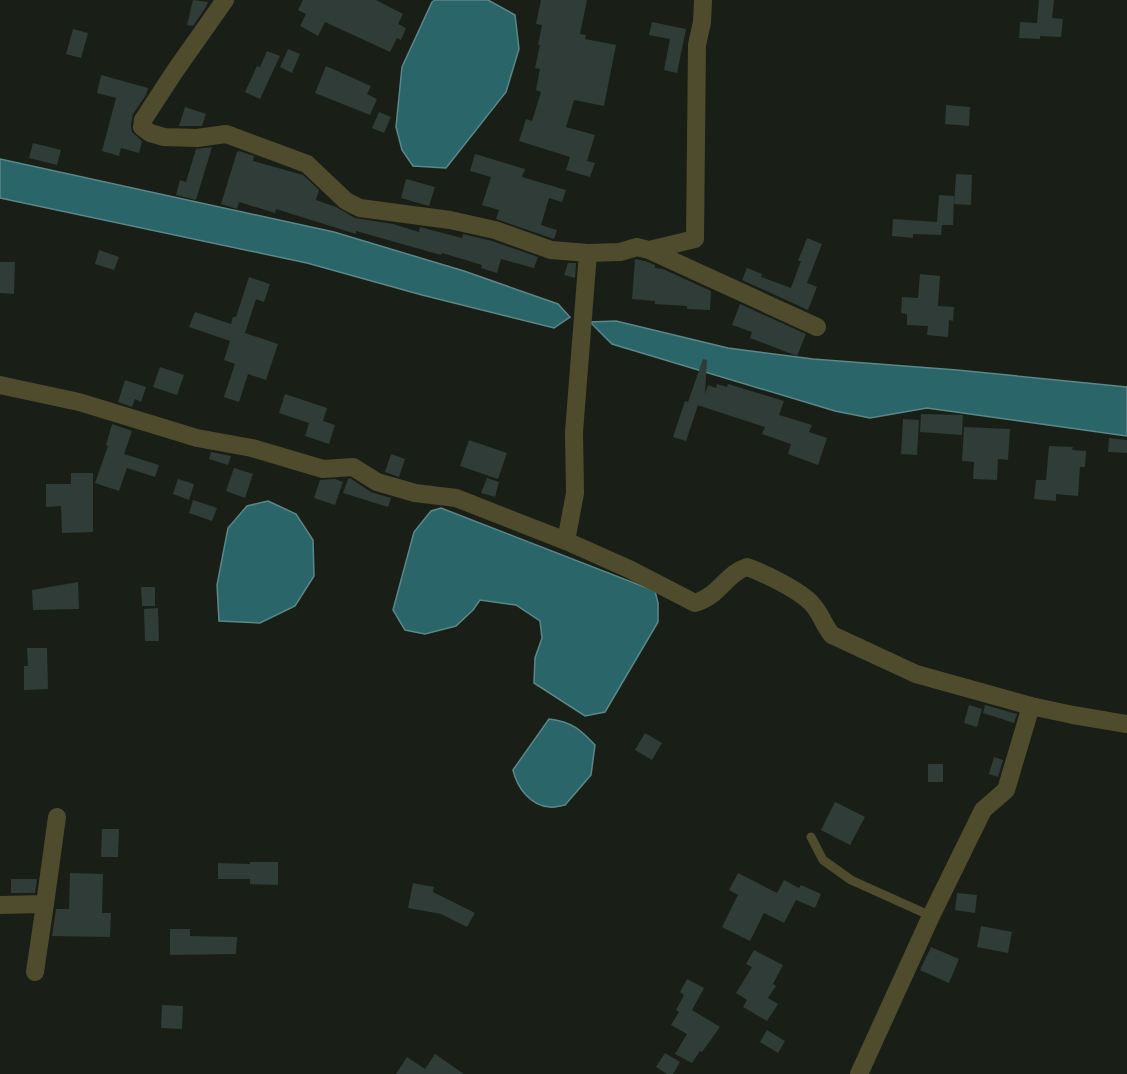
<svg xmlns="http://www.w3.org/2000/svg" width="1127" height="1074" viewBox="0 0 1127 1074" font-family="Commissioner,sans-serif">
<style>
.water{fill:#296569;stroke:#5c8788;stroke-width:1.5}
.building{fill:#2f3c37}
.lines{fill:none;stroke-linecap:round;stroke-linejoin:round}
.service{stroke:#4e4c2d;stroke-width:9}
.minor{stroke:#4e4c2d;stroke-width:18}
</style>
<rect width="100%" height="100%" fill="#191f16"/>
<!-- water -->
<path class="water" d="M435,0H488L515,15L519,49L506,92L446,168L413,166L402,150L396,127L402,67L432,2Z
M0,159L334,232L464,271L558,304L570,317L554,328L422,295L307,263L0,198Z
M616,321L728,348L813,359L957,370L1127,387V436L927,408L870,418L835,411L612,344L590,322Z
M268,501L296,514L313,540L314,576L295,606L260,623L219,621L217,585L228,528L247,506Z
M441,508L655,591L658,603V622L605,712L585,716L534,683L535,658L542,638L540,621L516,605L480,600L473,610L456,626L425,634L405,630L393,610L414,532L431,511Z
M549,719C572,722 580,729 595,745L591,775L565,805C560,806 554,808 550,807C530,806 517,787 513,770Z"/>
<!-- building -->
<path class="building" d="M193,0L208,2L206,7L193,26L187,25Z
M303,0H376L403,14L398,24L406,28L401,40L397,38L390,52L325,22L318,36L300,26L306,14L298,10Z
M541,0H587L580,34L586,35L585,39L616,45L604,106L574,100L566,127L595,135L587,161L595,163L590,177L566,170L570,157L519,141L526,119L532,121L541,92L536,90L540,69L535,68L540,45H538L542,25L536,24Z
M1039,0H1054L1052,18L1063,19L1061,37L1040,36V39L1019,38L1020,22L1037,23Z
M652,22L686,29L677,73L664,70L670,39L649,35Z
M73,29L88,33L81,58L66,54Z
M288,49L300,54L292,73L280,67Z
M267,51L280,56L260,99L245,92L257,66L260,67Z
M326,66L371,86L367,94L377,99L370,115L315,93Z
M101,75L148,88L146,95L133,114L131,125L132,132L142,141L139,153L121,148L119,156L102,151L116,98L97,93Z
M946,105L970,107L969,126L945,124Z
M185,107L206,114L202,126H179Z
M379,112L391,117L384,133L372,128Z
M33,143L61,150L57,165L29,158Z
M212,147L196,200L176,195L180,180L186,182L196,149Z
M239,151L254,156L253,161L303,175L319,190L316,200L336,207L355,218L393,224L419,232L420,227L462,238L463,234L492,241L538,257L534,268L501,259L497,273L481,268L482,265L442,253L441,255L356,231V234L276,209L275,213L239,202L237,209L221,204L237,152Z
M475,154L525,169L522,177L566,190L562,202L549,198L541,225L557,230L554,239L496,219L499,210L482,205L491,177L470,171Z
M956,174L972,175L971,205L954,204Z
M406,179L435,187L429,206L401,198Z
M939,195L954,196L953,225H942L941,235L913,234V238L892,236L893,219L937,222Z
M807,238L822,244L807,283L817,287L808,310L742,280L747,268L762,274L761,277L791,288L801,261H798Z
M99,250L119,257L114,270L95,264Z
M635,259L645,261L655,265V268L663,269L711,291L710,310L687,309V306L655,304V301L632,299Z
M0,262H15L14,294L0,293Z
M568,263H576L575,278L564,275Z
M920,274L940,276L938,306L954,307L953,321L949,320L948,337L927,335L928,326L907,325V314L901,313L902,297L918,298Z
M249,277L270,284L264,302L256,299L245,333L278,344L266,380L248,374L239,402L224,397L235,364L224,360L230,341L189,327L195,312L231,324L233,317H236Z
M740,304L806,334L797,356L750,338L752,332L732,325Z
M703,359L707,360L705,394L708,385L716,388L717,384L727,387L728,384L784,401L779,415L812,425L809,432L827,438L818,465L788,454L791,444L762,434L765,427L688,402Z
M160,367L184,375L177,395L153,387Z
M125,380L146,387L141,402L135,399L132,407L118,402Z
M285,394L327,408L323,421L335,425L329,444L305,436L309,423L279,413Z
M685,401L698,405L686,441L673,437Z
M921,414L963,415L962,435L920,432Z
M903,419L919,420L917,455L901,454Z
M112,424L132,431L124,454L159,465L155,477L127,468L119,491L95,483L108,446L106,445Z
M964,427L1010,429L1008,460L998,459L997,480L973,479L974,462L962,461Z
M1109,438L1127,440V453L1108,452Z
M469,440L507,453L498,479L460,466Z
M1049,446L1073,447L1072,450L1086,451L1085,467H1080L1078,496L1056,494V501L1034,499L1036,480H1046Z
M211,452L231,456L228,465L209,459Z
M391,454L405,459L399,477L385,472Z
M234,468L253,474L245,498L226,491Z
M71,473H93V532L62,533L61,506L46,507V484H71Z
M350,478L371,492L391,498L388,507L343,493L348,479Z
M487,478L499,482L495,497L481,493Z
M178,479L194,484L189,500L173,494Z
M335,479L343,482L335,505L314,498L320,480Z
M193,500L217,508L212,521L189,513Z
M78,582L79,609L33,610L32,590Z
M141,587H155V606H142Z
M158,608L159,641H145L144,609Z
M27,648H47L48,689L24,690V666H28Z
M969,705L982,709L977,727L964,723Z
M985,705L1017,714L1014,723L983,713Z
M645,733L662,743L652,760L635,750Z
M994,757L1003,760L998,777L989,774Z
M928,764H943V782H928Z
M835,802L865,817L850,845L821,830Z
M102,829H119L118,857H101Z
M250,862H278V885L250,884V879H218V863L250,864Z
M70,873L103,874L102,913H111L110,937L52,936L56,909H69Z
M738,873L777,893L784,880L799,888L801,885L821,894L815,908L796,900L784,923L764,913L750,941L722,927L738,895L729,890Z
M11,879H37L35,893H11Z
M413,883L434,887L433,892L475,913L467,927L441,914L408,908Z
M957,893L977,895L975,913L955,910Z
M981,926L1012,932L1008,953L977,947Z
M170,929H190V936L237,937L236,954L170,955Z
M931,947L959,959L949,983L920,970Z
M754,950L783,965L773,984L776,986L768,998L778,1004L767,1021L743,1007L747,1000L736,993L752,967L746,964Z
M687,979L704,988L692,1010L720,1027L702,1052L700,1051L692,1063L675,1054L687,1034L671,1025L679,1012L676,1010L684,995L680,992Z
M162,1005L183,1006L182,1029L161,1028Z
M767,1030L785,1041L778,1053L760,1042Z
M665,1053L680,1062L673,1074H667L656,1067Z
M435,1054L464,1074H396L407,1057L425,1069Z"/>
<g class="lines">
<!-- service -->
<path class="service" d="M811,837L823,860L851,880L931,916"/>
<!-- minor -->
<path class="minor" d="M225,0L175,71L143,120L142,127L150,133L164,137L197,138L226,134L307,164L346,201L360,208L450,220L495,230L551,250L588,253L620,252L637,247L649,250L817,327
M649,250L695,239L697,45L702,22L703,0
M0,385L79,402L197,438L252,448L323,469L353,467L377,482L415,493L456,498L566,541L629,569L695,603C721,595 725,574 747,567C764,573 801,591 812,604C821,613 824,626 832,635L916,674L1031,706L1073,715L1127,724
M566,541L575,493L574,432L588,253
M45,904L57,817
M0,905L45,904L35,972
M859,1074L931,916L983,810L1006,790L1031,706"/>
</g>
</svg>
